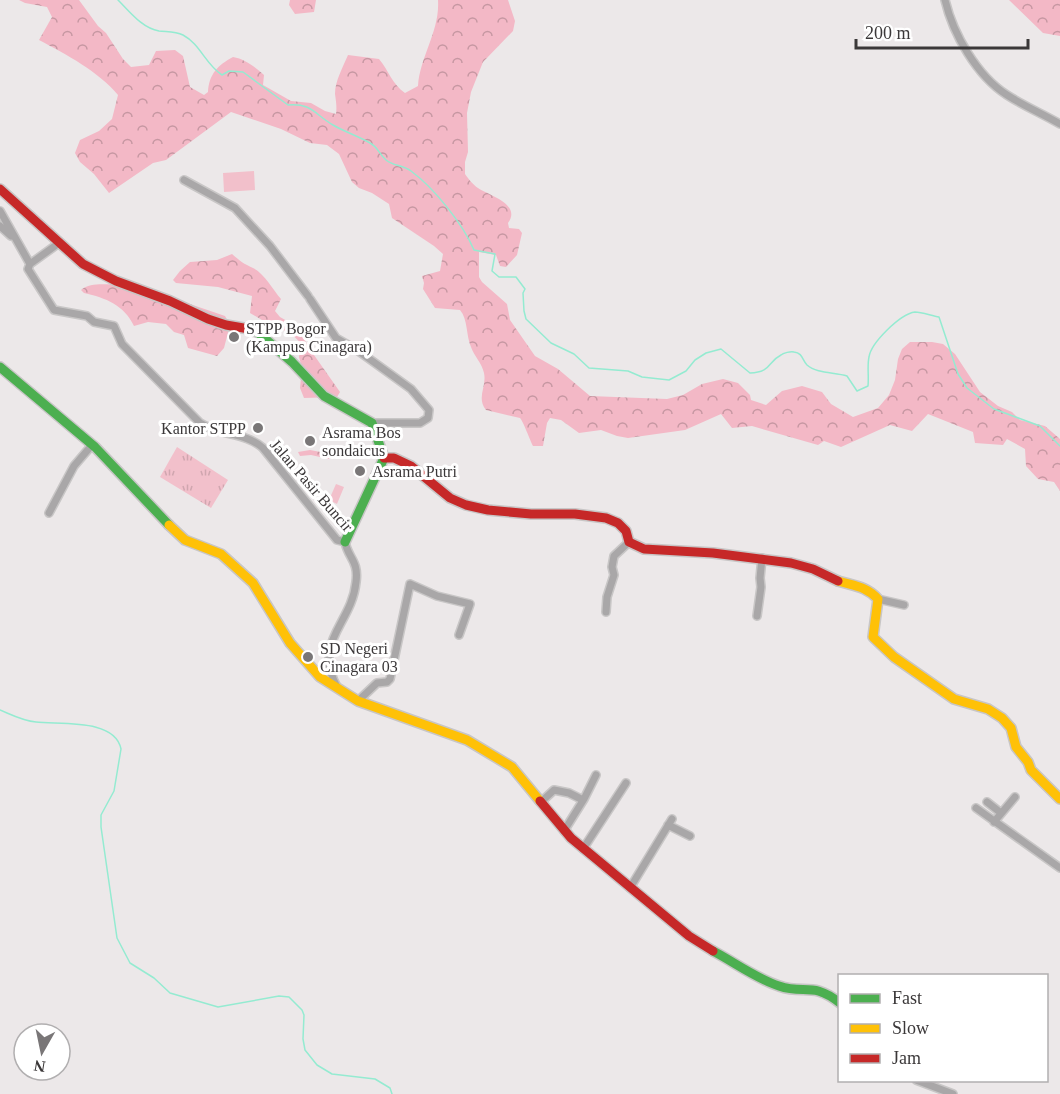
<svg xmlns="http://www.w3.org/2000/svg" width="1060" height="1094" viewBox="0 0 1060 1094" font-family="Georgia,serif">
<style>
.grass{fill:url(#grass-tufts)}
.forest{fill:url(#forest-crowns)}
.pitch{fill:#f2c0cb}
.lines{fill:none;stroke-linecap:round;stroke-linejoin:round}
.stream{stroke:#94ebd1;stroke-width:1.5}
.street-casing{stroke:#c8c6c6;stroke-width:10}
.fast-casing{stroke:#c8c6c6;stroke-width:12}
.slow-casing{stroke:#c8c6c6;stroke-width:12}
.jam-casing{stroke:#c8c6c6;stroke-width:12}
.street{stroke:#a9a7a8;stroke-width:7}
.fast{stroke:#4caf50;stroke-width:9}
.slow{stroke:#ffc107;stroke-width:9}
.jam{stroke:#c62828;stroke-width:9}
.poi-dot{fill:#797677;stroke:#fff;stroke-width:2}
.labels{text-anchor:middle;stroke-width:6;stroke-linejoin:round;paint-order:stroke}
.poi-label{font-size:16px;fill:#3b3839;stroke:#fff;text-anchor:start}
.street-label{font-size:16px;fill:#3b3839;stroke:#fff}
</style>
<defs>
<pattern id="grass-tufts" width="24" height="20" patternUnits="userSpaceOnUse" patternTransform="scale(1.5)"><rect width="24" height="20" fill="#f2c0cb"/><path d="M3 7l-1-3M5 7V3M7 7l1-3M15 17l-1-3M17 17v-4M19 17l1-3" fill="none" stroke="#d0a6af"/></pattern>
<pattern id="forest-crowns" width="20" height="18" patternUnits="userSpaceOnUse" patternTransform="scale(1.5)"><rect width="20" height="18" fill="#f3b8c6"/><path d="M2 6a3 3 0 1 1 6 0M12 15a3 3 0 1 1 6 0" fill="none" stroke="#c697a2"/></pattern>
</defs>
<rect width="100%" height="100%" fill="#ece8e9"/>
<!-- grass -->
<path class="grass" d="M177,447L228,480L211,508L160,477Z"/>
<!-- forest -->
<path class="forest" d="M19,0H79L98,26L106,33L123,59L131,67L149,65L156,51L175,50L183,56L190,87L204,95L208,92C209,74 218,65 233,57C245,59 255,67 264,75L263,85L291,101L311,103L325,111L336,114C337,107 336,101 335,94C335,81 343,67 348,55L379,59C389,71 392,84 405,93L418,86C420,56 440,31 438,0H508L515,21L513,31L483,62L471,92L467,113L468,152L465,162V174C468,178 473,185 478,188C488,195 522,204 508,223L509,228L519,229L522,233L517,255L506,267L500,266L496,255L479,252V277L482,282L507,304L510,320L535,356L558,369L590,396L667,399L683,395L702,384L723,379L738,383L750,395L751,400L766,405L782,391L802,386L822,392L831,404L853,417L878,408L889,395L895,380L898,359L902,349L910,342H932L943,344L955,354L980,392L998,406L1012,412L1020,420L1045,426L1060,439V491L1054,482L1038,479L1026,466L1025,449L1007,439L1003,445L975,443L973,432L928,414L912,431L890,425L841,447L824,441L818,445L752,426L732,428L721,414L685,430L628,438L617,436L601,430L579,433L561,420L550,418L547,423L543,446H533C530,440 523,421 520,418L486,410C476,397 487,387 484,373C482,363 474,356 471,347C466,336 468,319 460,310L435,308L423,289L424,283L422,276L440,271L443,254L434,246L392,218L389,204L372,193L359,188L352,182L339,154L327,145L310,143L281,129L231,112L166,160L153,163L109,193L94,174L80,162L75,153L80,140L99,131L112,119L118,95C98,71 67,55 39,40L52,17L47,7L25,3Z
M290,0H316L314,12L295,14L289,5Z
M1009,0H1060V36L1043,33Z
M232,254C240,261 244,264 253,268C264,273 273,290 281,299L275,311L280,317L296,326L314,355L340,392L337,397L304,398L300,388L302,368L299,357L301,343L288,331L277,329L250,313L252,296L218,287L176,283L173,280L180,271L190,262L217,260Z
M122,284L152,291L225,316L230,325L224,348L217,356L188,348L184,335L174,332L166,324L148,322L134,326C124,305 106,298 84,293L81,290C92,281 108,286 122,284Z
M310,450L331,454L329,459L311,455L300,456L298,452Z"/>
<!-- pitch -->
<path class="pitch" d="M254,171L255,190L224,192L223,173Z
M336,484L344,487L337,504L329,500Z"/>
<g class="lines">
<!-- stream -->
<path class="stream" d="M118,0C130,12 142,28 159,31C167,32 175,31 183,35C200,44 206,65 222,75L229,71L243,72L288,105C312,103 314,114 333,125C345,132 358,136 370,143C378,147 379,154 386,160C393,166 403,165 411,171C434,188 463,224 474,250L495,254L492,271L499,277H516L525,289L523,293L524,311L526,319L551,343L574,354L589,368L628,371L642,377L669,380L686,371L695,360L706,353L721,349L750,373C772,372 767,362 781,355C783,353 791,351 794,352C803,353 802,360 807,365C817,374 835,372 847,376L857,391L868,386C869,376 867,366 869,357C871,343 900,314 915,312C922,312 932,316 939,317L958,374L967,388L994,409L1040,426L1060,446
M0,710C12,715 23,721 36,722C59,725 115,718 121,749L114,791L101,815V827L117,938L130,963L154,978L170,993L218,1007L279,996L289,997L302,1010L304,1015L303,1039L305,1050L317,1065L332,1074L375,1079L390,1088L392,1094"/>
<defs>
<path id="street" d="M945,0C953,34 977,76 1007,95C1024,106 1043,114 1060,124
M184,180L235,208L270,246L308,296
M0,211L30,264
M0,226L11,236
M59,243L30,264L28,269L54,310L87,316L94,322L114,326L122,344L200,423C220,436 245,432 263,448L337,540L345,542C348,558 359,561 356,582C352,624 312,641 337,687
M310,299L336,338L357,350L411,389L429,410L428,418L420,423H372
M49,513L74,466L92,445
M878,599L904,605
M606,612L607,597L614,575L612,567L614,556L629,542
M757,616L761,587L760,578L762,558
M358,701L377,683L387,682L390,679L410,584L437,596L470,604L459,635
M541,802L554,790L569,793L583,800
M987,802L1001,813
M976,808L1060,868
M994,822L1015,797
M668,825L690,836
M564,831L584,799L596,775
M583,849L626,783
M630,888L672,819
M916,1080L953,1094"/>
<path id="fast" d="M255,330L292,362L324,396L372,423L384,458L345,542
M0,367L95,447L169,525
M713,951C734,962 757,979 779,986C805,995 812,981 840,1003"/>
<path id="slow" d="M169,525L185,540L221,554L253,583L290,643L320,677L358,701L467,740L512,767L540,801
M838,581C854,586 866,586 878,599L873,637L894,657L954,699L988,709L1002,718L1011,728L1016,747L1028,762L1031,770L1060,799"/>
<path id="jam" d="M0,189L83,264L116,281L170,301L208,319L226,325L255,330
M384,458H394L411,466L450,498L466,505L488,510L531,514H575L606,518L618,523L626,531L629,542L644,549L713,553L791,563L813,569L838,581
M540,801L571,838L689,936L713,951"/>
</defs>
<!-- street casing -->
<use href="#street" class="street-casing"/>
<!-- fast casing -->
<use href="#fast" class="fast-casing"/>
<!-- slow casing -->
<use href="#slow" class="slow-casing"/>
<!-- jam casing -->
<use href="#jam" class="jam-casing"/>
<!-- street -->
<use href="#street" class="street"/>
<!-- fast -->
<use href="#fast" class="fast"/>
<!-- slow -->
<use href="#slow" class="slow"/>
<!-- jam -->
<use href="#jam" class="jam"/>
</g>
<!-- markers -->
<g class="poi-dot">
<circle cx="234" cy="337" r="6"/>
<circle cx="258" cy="428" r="6"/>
<circle cx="310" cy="441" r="6"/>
<circle cx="360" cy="471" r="6"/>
<circle cx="308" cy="657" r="6"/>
</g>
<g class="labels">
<!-- poi labels -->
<g class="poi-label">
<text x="246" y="334">STPP Bogor<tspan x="246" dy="18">(Kampus Cinagara)</tspan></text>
<text x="246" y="434" text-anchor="end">Kantor STPP</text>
<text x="322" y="438">Asrama Bos<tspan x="322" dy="18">sondaicus</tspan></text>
<text x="372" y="477">Asrama Putri</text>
<text x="320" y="654">SD Negeri<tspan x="320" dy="18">Cinagara 03</tspan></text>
</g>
<!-- street labels -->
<g class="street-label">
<text transform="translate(312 485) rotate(49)" y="6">Jalan Pasir Buncir</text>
</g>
</g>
<!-- legend -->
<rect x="838" y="974" width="210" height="108" fill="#ffffff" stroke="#b1afb0" stroke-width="1.5"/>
<rect x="850" y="994" width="30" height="9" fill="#4caf50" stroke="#b1afb0" stroke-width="1.5"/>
<text x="892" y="1004" font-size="18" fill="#3b3839">Fast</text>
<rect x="850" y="1024" width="30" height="9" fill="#ffc107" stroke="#b1afb0" stroke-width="1.5"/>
<text x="892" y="1034" font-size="18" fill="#3b3839">Slow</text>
<rect x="850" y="1054" width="30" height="9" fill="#c62828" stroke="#b1afb0" stroke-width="1.5"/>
<text x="892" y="1064" font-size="18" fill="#3b3839">Jam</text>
<!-- north arrow -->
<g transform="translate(42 1052) rotate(189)"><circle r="28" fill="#ffffff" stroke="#b1afb0" stroke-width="1.5"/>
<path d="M0-4.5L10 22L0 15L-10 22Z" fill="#797677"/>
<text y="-9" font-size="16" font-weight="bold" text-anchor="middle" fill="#3b3839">N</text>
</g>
<!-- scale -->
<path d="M856 39v9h172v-9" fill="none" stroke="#3b3839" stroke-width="3"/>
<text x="865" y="39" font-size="18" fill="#3b3839" stroke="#ffffff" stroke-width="4.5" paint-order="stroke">200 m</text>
</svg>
